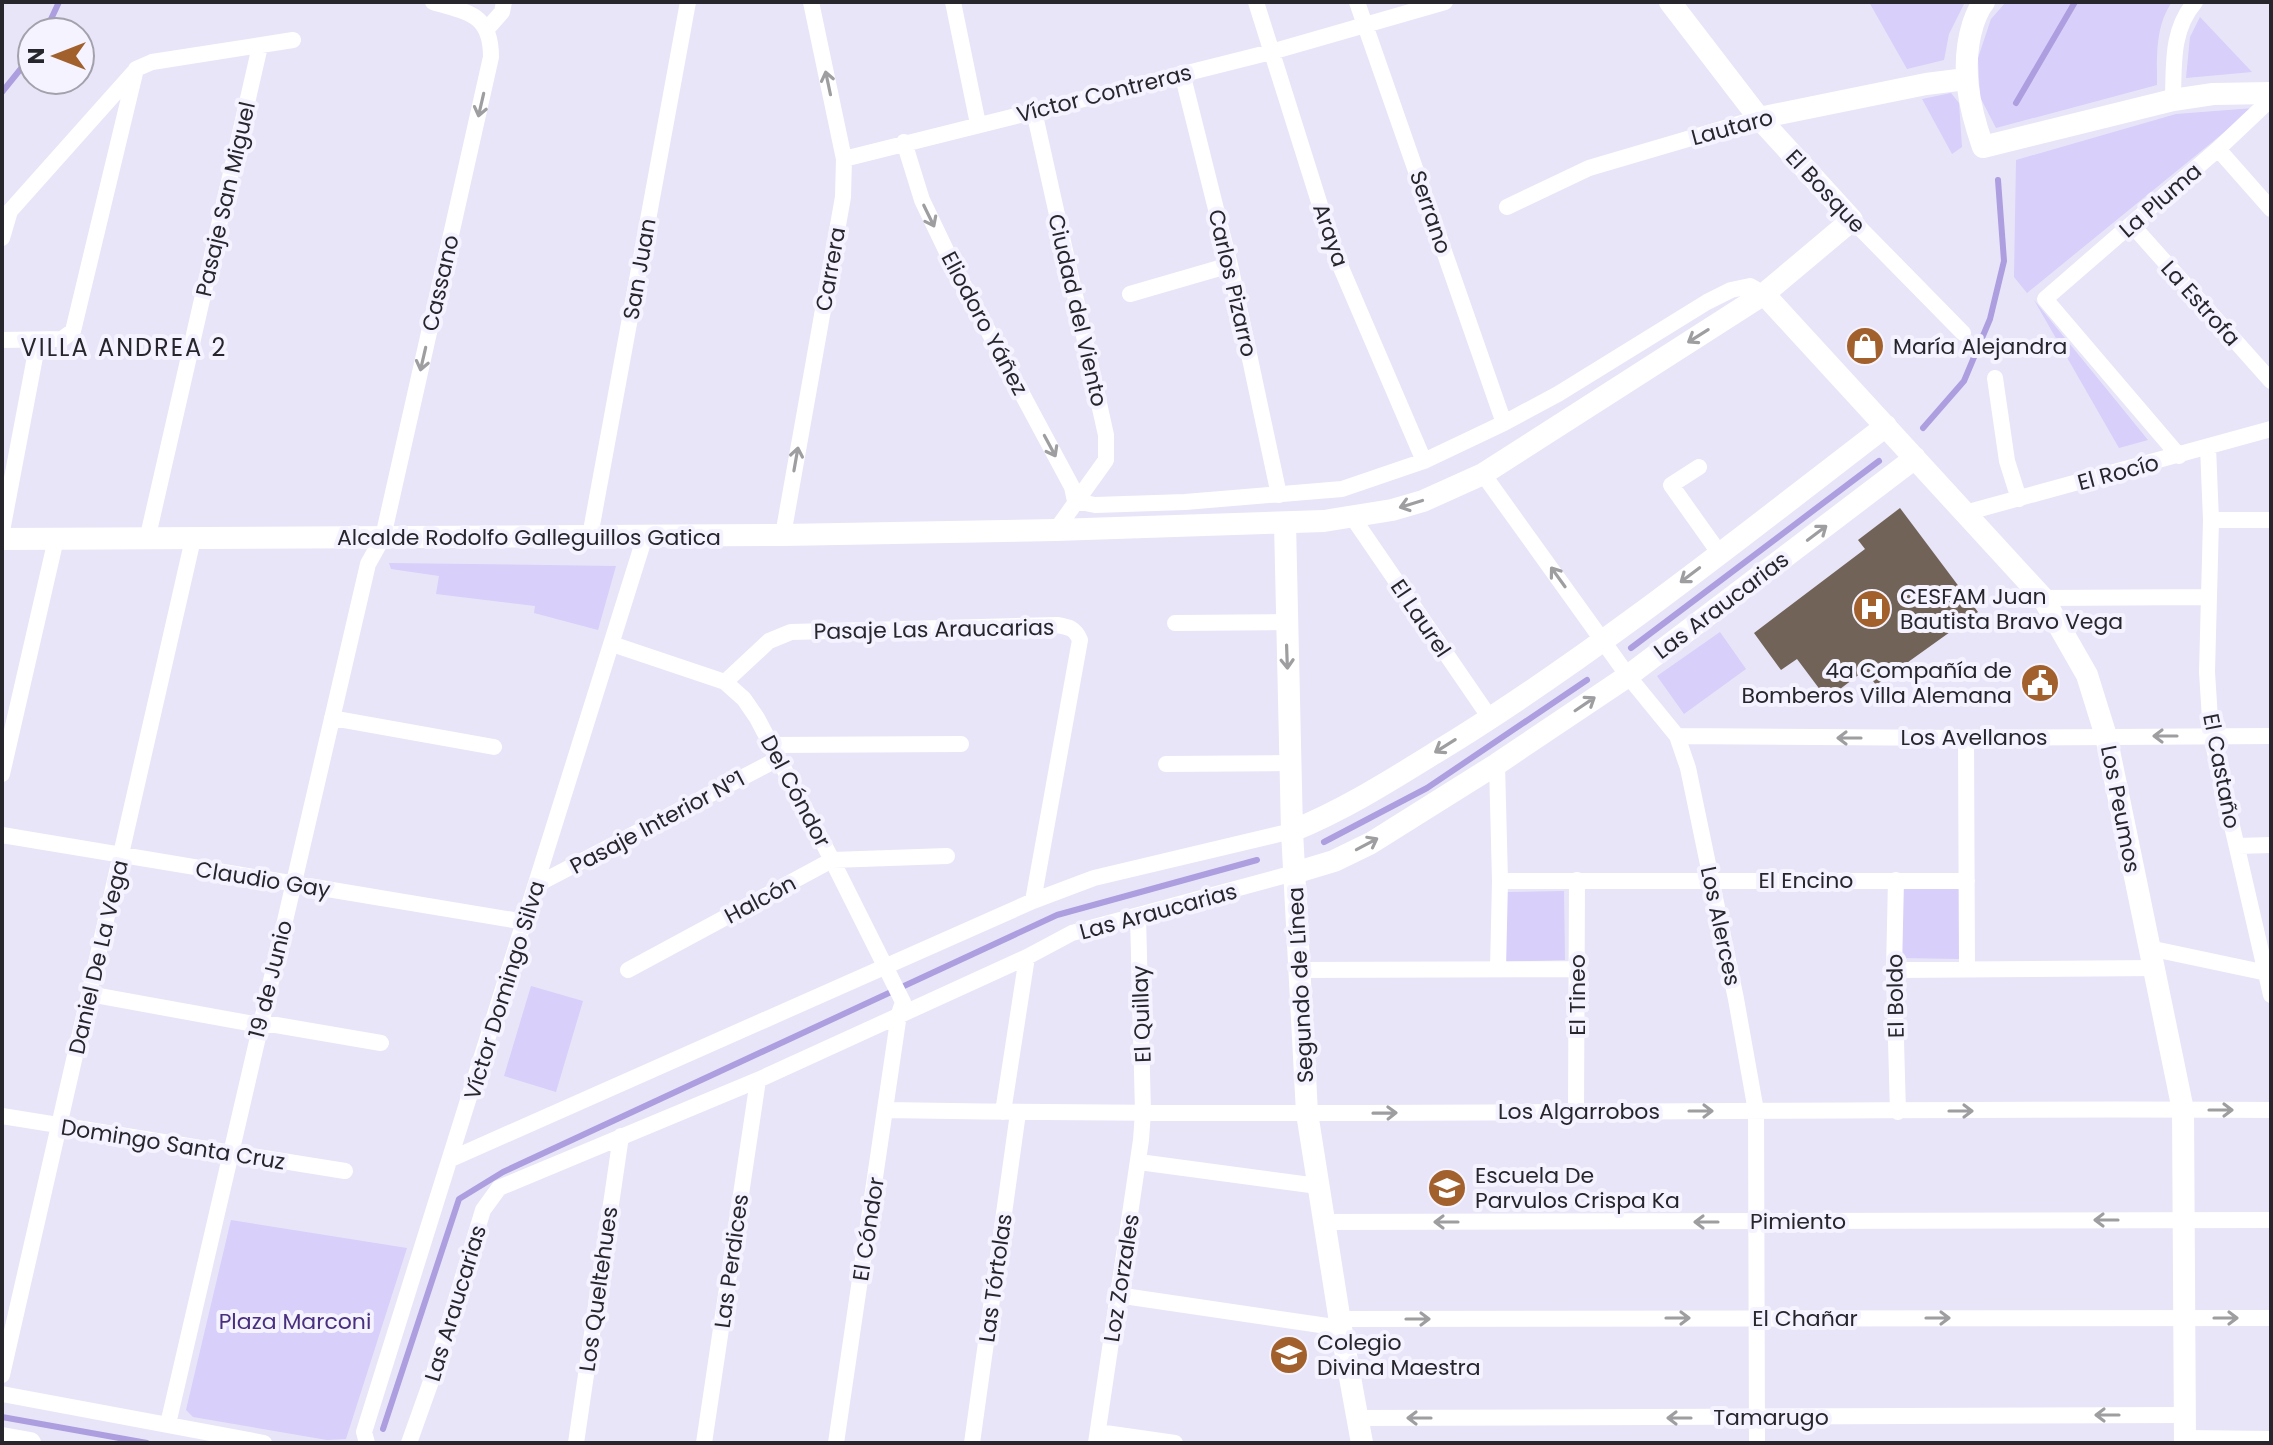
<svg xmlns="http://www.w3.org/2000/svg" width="2273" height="1445" viewBox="0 0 2273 1445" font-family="Poppins,sans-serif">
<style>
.green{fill:#d8cffa}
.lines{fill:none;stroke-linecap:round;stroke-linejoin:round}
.stream{stroke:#ad9ee0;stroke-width:6}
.building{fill:#726358}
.street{stroke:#fff;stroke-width:16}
.secondary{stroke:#fff;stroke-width:22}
.oneway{stroke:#9e9da0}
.labels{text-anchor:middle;stroke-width:8;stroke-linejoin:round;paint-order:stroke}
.street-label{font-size:22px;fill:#28262d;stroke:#f5f3ff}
.poi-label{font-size:22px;fill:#28262d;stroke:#f5f3ff;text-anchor:start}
.park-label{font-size:22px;fill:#49307e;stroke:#f5f3ff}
.neighbourhood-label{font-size:24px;letter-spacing:2px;fill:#28262d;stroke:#f5f3ff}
</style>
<rect width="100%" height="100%" fill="#e8e5f8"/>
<!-- green -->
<path class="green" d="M1869,2H1965L1949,34L1944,60L1907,69Z
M2006,2H2172C2155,26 2157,57 2157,85L1996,128L1980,97L1978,58L1991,19Z
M2200,17L2252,72L2186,78L2190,37Z
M1951,93L1959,103L1962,147L1952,154L1922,99Z
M2254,108L2027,293L2014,277L2016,160L2176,114Z
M2034,300L2148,440L2119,448Z
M389,563L616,566L598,630L534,613L535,606L436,594L439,576L391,569Z
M1720,632L1746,669L1684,714L1657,676Z
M1901,887H1960V959L1901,958Z
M1564,891L1565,960L1504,962L1506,892Z
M531,986L583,1001L556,1092L504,1076Z
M231,1220L407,1248L346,1439L327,1440L193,1417L186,1410Z"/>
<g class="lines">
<!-- stream -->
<path class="stream" d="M45,32L59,2
M2,92L32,55
M2016,103L2075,2
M1923,428L1964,381L1990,319L2004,261L1998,180
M1631,648L1879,461
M1324,842L1427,788L1587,680
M2,1417L147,1443
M383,1429L459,1199L503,1172L1057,915L1257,860"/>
</g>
<!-- building -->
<path class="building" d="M1900,508L1978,612L1876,685L1865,670L1827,699L1797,659L1781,670L1754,633L1865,549L1858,540Z"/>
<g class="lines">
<!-- street -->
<path class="street" d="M953,2L978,124
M1256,2L1336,256L1424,461
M1357,2L1504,423
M487,29L502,12L504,2
M1182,73L1230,265L1279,495
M2173,100C2174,65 2171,30 2195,2
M1034,111L1106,435V460L1056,530
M904,142L922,200L955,269L1072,487L1075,501
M2218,149L2271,209
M844,159L1271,52L1445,2
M1507,207L1589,168L1759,118
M1852,220L1963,333
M2132,225L2271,381
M2,238L10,211L134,72
M1130,294L1230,265
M2,340L62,339L73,331L136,69L152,62L293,40
M1995,378L2007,461L2019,499
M2208,447L2211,520L2207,672L2211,735L2271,995
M2179,456L2045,299L2218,149L2271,99
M1699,467L1671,485L1720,554
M1483,474L1628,676L1677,736L1688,768L1736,999L1756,1111L1757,1443
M1075,501L1095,505L1185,502L1342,489L1424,461L1504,423L1558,394L1707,302L1731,290L1750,286L1764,294
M1965,513L2271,429
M1353,518L1490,718
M2211,520H2271
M2,531L38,341
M783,535L843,197L844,159L811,2
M590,536L688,2
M147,540L260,46
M2043,598L2209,597
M1175,623L1286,622
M612,644L725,682L744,699L757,718L832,860L903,1002L899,1014L836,1443
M725,682L769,641L791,632L1057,625C1069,627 1075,628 1080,640L1033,901
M332,718L494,747
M1677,736L1966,738L2271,736
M1966,738L1967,968
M771,745L961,744
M1166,764L1291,763
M1497,764L1500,881L1498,968
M2,774L56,539
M2,835L525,922
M2237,846L2271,845
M1896,880L1894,970L1898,1112
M1500,881H1967
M536,885L778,759
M2149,948L2267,973
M628,970L832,860L947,856
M1298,970L1577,969
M1894,970L2155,968
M89,994L259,1025H276L381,1043
M887,1110C1348,1118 1810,1107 2271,1110
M1576,1111L1577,880
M1003,1112L1027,957
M2,1116L345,1171
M451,1159L1033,901L1094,878L1292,831
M1139,1162L1318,1186
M1325,1222L2271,1220
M1117,1295L1341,1328
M1340,1319L2271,1318
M2,1375L193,539
M2,1394L264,1443
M1357,1418L2185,1415
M168,1424L368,564L383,537L491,57C491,14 469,13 433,2
M1098,1432L1175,1443
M2185,1438L2271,1439
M367,1443L364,1432L645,536
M409,1443L434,1373L483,1210L499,1188L758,1080L1027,957L1072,933L1294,873
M576,1443L621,1136
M704,1443L758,1080
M972,1443L1018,1113
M1096,1443L1141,1140L1143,1112L1138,916"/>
<!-- secondary -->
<path class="secondary" d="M1984,2C1978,9 1976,16 1973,24C1960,66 1969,107 1983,147L2173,100L2213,94L2271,93
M1759,118L1926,84L1966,79
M1764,294L2043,598L2087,675L2106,736L2183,1110L2185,1443
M1285,523L1292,831L1307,1113L1341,1328L1362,1443
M2,539L783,535L1056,530L1324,521L1392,510L1423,501L1483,474L1764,294L1852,220L1759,118L1670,2
M1292,831C1351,807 1402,773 1456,740C1606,646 1745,534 1886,426
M1294,873L1334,861L1371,843L1497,764L1628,676L1915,458
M2,1438L30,1443"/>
</g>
<!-- one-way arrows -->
<defs><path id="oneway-shaft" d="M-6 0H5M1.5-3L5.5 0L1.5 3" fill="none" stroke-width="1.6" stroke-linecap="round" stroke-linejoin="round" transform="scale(2)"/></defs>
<g class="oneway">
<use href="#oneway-shaft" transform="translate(828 83) rotate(-102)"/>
<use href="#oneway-shaft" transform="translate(481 105) rotate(103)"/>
<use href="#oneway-shaft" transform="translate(929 216) rotate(64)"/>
<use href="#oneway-shaft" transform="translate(1698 336) rotate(148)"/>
<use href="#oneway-shaft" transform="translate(423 359) rotate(103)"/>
<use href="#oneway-shaft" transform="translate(1050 446) rotate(62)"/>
<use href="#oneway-shaft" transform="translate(796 459) rotate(-80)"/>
<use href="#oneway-shaft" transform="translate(1411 504) rotate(163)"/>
<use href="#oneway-shaft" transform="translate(1817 533) rotate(-37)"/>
<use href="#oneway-shaft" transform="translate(1690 575) rotate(143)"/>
<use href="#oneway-shaft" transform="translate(1558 577) rotate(-126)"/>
<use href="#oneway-shaft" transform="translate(1287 657) rotate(88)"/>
<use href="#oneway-shaft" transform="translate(1585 704) rotate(-34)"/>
<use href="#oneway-shaft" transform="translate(2165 736) rotate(180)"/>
<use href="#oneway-shaft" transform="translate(1849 738) rotate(-180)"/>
<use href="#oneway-shaft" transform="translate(1445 746) rotate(148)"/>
<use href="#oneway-shaft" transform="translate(1367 844) rotate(-28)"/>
<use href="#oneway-shaft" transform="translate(2221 1110)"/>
<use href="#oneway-shaft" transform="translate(1701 1111)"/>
<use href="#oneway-shaft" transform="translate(1961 1111)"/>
<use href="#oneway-shaft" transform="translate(1385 1113) rotate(-1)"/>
<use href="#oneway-shaft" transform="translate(2106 1220) rotate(180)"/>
<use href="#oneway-shaft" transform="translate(1446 1222) rotate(180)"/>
<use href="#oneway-shaft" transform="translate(1706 1222) rotate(180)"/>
<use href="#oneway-shaft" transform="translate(1678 1318)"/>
<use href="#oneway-shaft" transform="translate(1938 1318)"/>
<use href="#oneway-shaft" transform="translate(2226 1318)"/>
<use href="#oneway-shaft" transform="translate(1418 1319)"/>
<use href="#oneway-shaft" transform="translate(2107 1415) rotate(180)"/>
<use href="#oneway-shaft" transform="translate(1419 1418) rotate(180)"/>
<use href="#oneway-shaft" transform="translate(1679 1418) rotate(180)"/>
</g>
<!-- icons -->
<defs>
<symbol id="shop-disc" viewBox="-11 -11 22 22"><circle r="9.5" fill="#a2612c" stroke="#f5f3ff"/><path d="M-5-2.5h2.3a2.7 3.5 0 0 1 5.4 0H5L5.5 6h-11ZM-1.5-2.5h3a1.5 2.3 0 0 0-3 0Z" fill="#fff"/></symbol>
<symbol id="hospital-disc" viewBox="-11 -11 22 22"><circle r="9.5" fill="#a2612c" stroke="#f5f3ff"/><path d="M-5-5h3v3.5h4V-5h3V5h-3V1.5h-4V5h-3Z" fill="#fff"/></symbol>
<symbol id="civic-disc" viewBox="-11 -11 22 22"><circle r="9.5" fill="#a2612c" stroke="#f5f3ff"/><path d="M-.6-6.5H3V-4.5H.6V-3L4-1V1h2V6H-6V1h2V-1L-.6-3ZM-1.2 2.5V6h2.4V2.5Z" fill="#fff"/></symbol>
<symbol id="school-disc" viewBox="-11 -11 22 22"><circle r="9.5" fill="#a2612c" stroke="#f5f3ff"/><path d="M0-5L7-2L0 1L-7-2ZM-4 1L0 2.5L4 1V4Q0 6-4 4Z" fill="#fff"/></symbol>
</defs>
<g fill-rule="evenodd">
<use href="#shop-disc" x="1843" y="324" width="44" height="44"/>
<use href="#hospital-disc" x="1850" y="587" width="44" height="44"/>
<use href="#civic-disc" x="2018" y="661" width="44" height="44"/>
<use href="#school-disc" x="1425" y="1166" width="44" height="44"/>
<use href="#school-disc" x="1267" y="1333" width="44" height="44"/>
</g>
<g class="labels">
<!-- street labels -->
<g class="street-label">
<text transform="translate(1104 93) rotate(-14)" y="8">Víctor Contreras</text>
<text transform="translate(1732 127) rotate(-15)" y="8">Lautaro</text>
<text transform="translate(1826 191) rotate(47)" y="8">El Bosque</text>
<text transform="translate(225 199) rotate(-77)" y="8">Pasaje San Miguel</text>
<text transform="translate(2160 200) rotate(-41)" y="8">La Pluma</text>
<text transform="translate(1431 212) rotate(71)" y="8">Serrano</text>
<text transform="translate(1331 235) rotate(71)" y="8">Araya</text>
<text transform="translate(639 269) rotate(-80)" y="8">San Juan</text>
<text transform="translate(830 269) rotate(-80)" y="8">Carrera</text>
<text transform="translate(440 283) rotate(-77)" y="8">Cassano</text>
<text transform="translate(1233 283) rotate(77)" y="8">Carlos Pizarro</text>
<text transform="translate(2201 303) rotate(48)" y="8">La Estrofa</text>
<text transform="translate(1078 310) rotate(77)" y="8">Ciudad del Viento</text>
<text transform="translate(985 323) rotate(62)" y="8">Eliodoro Yáñez</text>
<text transform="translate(2118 472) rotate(-15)" y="8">El Rocío</text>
<text x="529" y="545">Alcalde Rodolfo Galleguillos Gatica</text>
<text transform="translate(1721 605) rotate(-37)" y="8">Las Araucarias</text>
<text transform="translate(1421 618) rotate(56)" y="8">El Laurel</text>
<text transform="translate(934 629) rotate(-1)" y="8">Pasaje Las Araucarias</text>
<text x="1974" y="745">Los Avellanos</text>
<text transform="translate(2222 771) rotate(79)" y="8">El Castaño</text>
<text transform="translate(796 791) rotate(62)" y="8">Del Cóndor</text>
<text transform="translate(2121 809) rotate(79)" y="8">Los Peumos</text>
<text transform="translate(657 822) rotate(-28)" y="8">Pasaje Interior Nº1</text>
<text transform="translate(263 879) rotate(9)" y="8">Claudio Gay</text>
<text x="1806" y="888">El Encino</text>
<text transform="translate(760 899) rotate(-28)" y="8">Halcón</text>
<text transform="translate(1158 911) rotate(-15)" y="8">Las Araucarias</text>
<text transform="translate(1721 926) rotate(78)" y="8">Los Alerces</text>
<text transform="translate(98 957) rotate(-77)" y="8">Daniel De La Vega</text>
<text transform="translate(270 979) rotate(-76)" y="8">19 de Junio</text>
<text transform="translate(1300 985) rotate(-93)" y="8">Segundo de Línea</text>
<text transform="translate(504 990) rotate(-73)" y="8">Víctor Domingo Silva</text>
<text transform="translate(1577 995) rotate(-90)" y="8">El Tineo</text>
<text transform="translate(1895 996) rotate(-91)" y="8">El Boldo</text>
<text transform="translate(1141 1014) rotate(-92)" y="8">El Quillay</text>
<text x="1579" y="1119">Los Algarrobos</text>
<text transform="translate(173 1144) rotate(9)" y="8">Domingo Santa Cruz</text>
<text x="1798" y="1229">Pimiento</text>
<text transform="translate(868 1229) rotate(-81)" y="8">El Cóndor</text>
<text transform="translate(731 1261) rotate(-82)" y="8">Las Perdices</text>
<text transform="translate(995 1278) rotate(-82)" y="8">Las Tórtolas</text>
<text transform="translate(1121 1278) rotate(-81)" y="8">Loz Zorzales</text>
<text transform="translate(598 1289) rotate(-82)" y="8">Los Queltehues</text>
<text transform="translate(455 1303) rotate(-73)" y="8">Las Araucarias</text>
<text x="1805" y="1326">El Chañar</text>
<text x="1771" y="1425">Tamarugo</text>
</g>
<!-- poi labels -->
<g class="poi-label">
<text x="1893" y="354">María Alejandra</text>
<text x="1900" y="604">CESFAM Juan<tspan x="1900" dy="25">Bautista Bravo Vega</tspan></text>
<text x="2012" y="678" text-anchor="end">4a Compañía de<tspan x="2012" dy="25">Bomberos Villa Alemana</tspan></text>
<text x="1475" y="1183">Escuela De<tspan x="1475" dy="25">Parvulos Crispa Ka</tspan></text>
<text x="1317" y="1350">Colegio<tspan x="1317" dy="25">Divina Maestra</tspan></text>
</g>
<!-- park labels -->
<g class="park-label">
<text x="295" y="1329">Plaza Marconi</text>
</g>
<!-- neighbourhood labels -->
<g class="neighbourhood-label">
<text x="124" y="356">VILLA ANDREA 2</text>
</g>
</g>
<!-- border -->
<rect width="2273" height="1445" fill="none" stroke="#28262d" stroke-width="8"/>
<!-- north arrow -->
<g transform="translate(56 56) rotate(270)"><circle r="38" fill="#f5f3ff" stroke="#a3a1ab" stroke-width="2"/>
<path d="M0-6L14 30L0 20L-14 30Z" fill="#a2612c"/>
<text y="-12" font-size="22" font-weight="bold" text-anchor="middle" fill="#28262d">N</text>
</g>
</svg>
